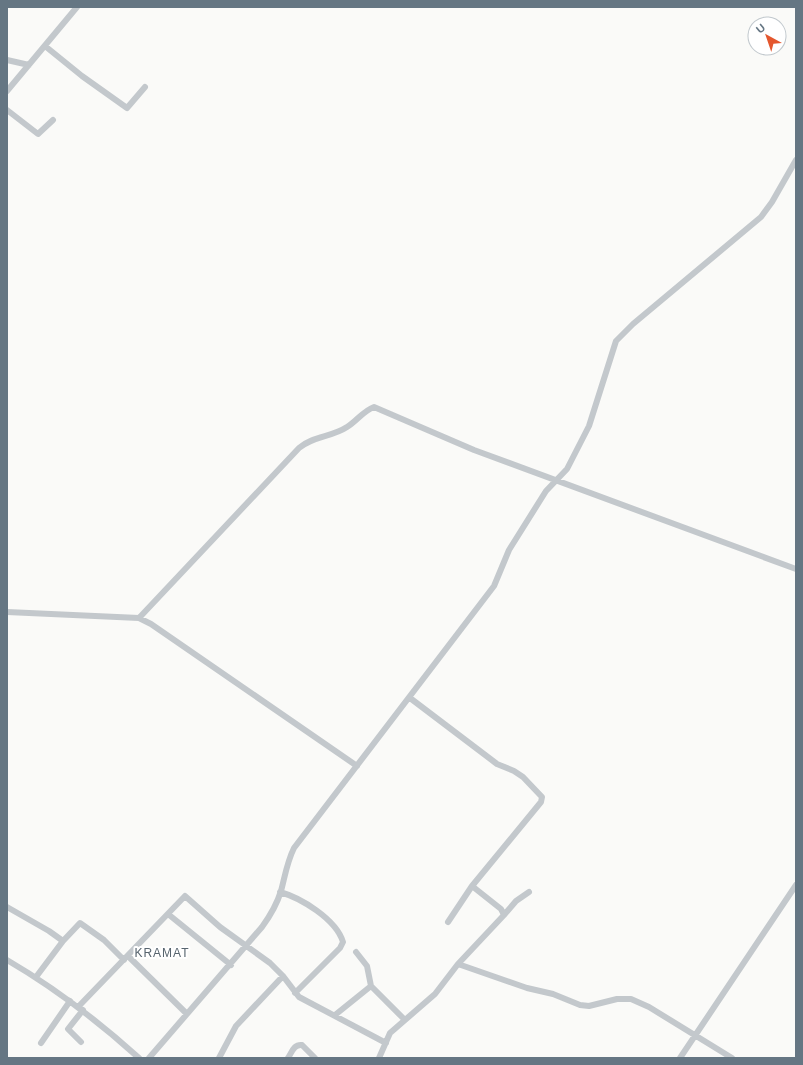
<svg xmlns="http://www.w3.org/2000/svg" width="803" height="1065" viewBox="0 0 803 1065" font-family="Helvetica,sans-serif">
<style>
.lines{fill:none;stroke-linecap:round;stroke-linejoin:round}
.minor{stroke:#c3c8cc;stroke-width:6}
.labels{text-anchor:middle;stroke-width:4;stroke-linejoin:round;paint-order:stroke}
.quarter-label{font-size:12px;letter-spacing:1px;fill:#57646e;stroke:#fff}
</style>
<rect width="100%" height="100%" fill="#fafaf8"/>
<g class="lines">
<!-- minor -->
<path class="minor" d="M45,46L82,76L127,108L145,87
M7,60L29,65
M7,91L77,7
M7,110L38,134L53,120
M7,612L139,618L151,624L357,766
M139,618L299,448C313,436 332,437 347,427C357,421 363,411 374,407L474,450L796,569
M410,698L497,764L514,771L523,777L542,797L541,802L472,886L501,909L504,915L458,964
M280,892C301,898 336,919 343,942L340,948L295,993
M7,907L49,931L63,941
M168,914L231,965
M504,915L516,901L529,892
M448,922L472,886
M356,952L367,966L371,986
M128,956L187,1014
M7,960C55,988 98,1021 139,1058
M36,977L63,941L80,923L104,940L124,960
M78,1007L185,896L220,927L270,963L283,976
M335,1015L371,986L405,1020
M81,1042L68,1029L83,1010
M41,1043L70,1001
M149,1058L262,927C270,916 277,904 281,891C285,876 287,862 294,848L494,586L509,550L546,491L567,469L589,426L616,341L633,324L761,217L772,202L796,160
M219,1058L236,1026L283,976L299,997L386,1043
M288,1058C292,1052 294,1044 302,1045L315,1058
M379,1058L390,1033L435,994L458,964L527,988L553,994L580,1005L589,1006L617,999H631L649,1007L732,1058
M680,1058L796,885"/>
</g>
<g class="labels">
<!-- quarter labels -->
<g class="quarter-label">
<text x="162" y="957">KRAMAT</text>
</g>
</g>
<!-- border -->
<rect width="803" height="1065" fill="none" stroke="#657683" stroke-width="16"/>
<!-- north arrow -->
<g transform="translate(767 36) rotate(320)"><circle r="19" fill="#ffffff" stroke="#c1c8cd"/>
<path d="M0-3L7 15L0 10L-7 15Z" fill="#e4572e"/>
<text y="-6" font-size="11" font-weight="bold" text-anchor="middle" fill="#657683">U</text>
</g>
</svg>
